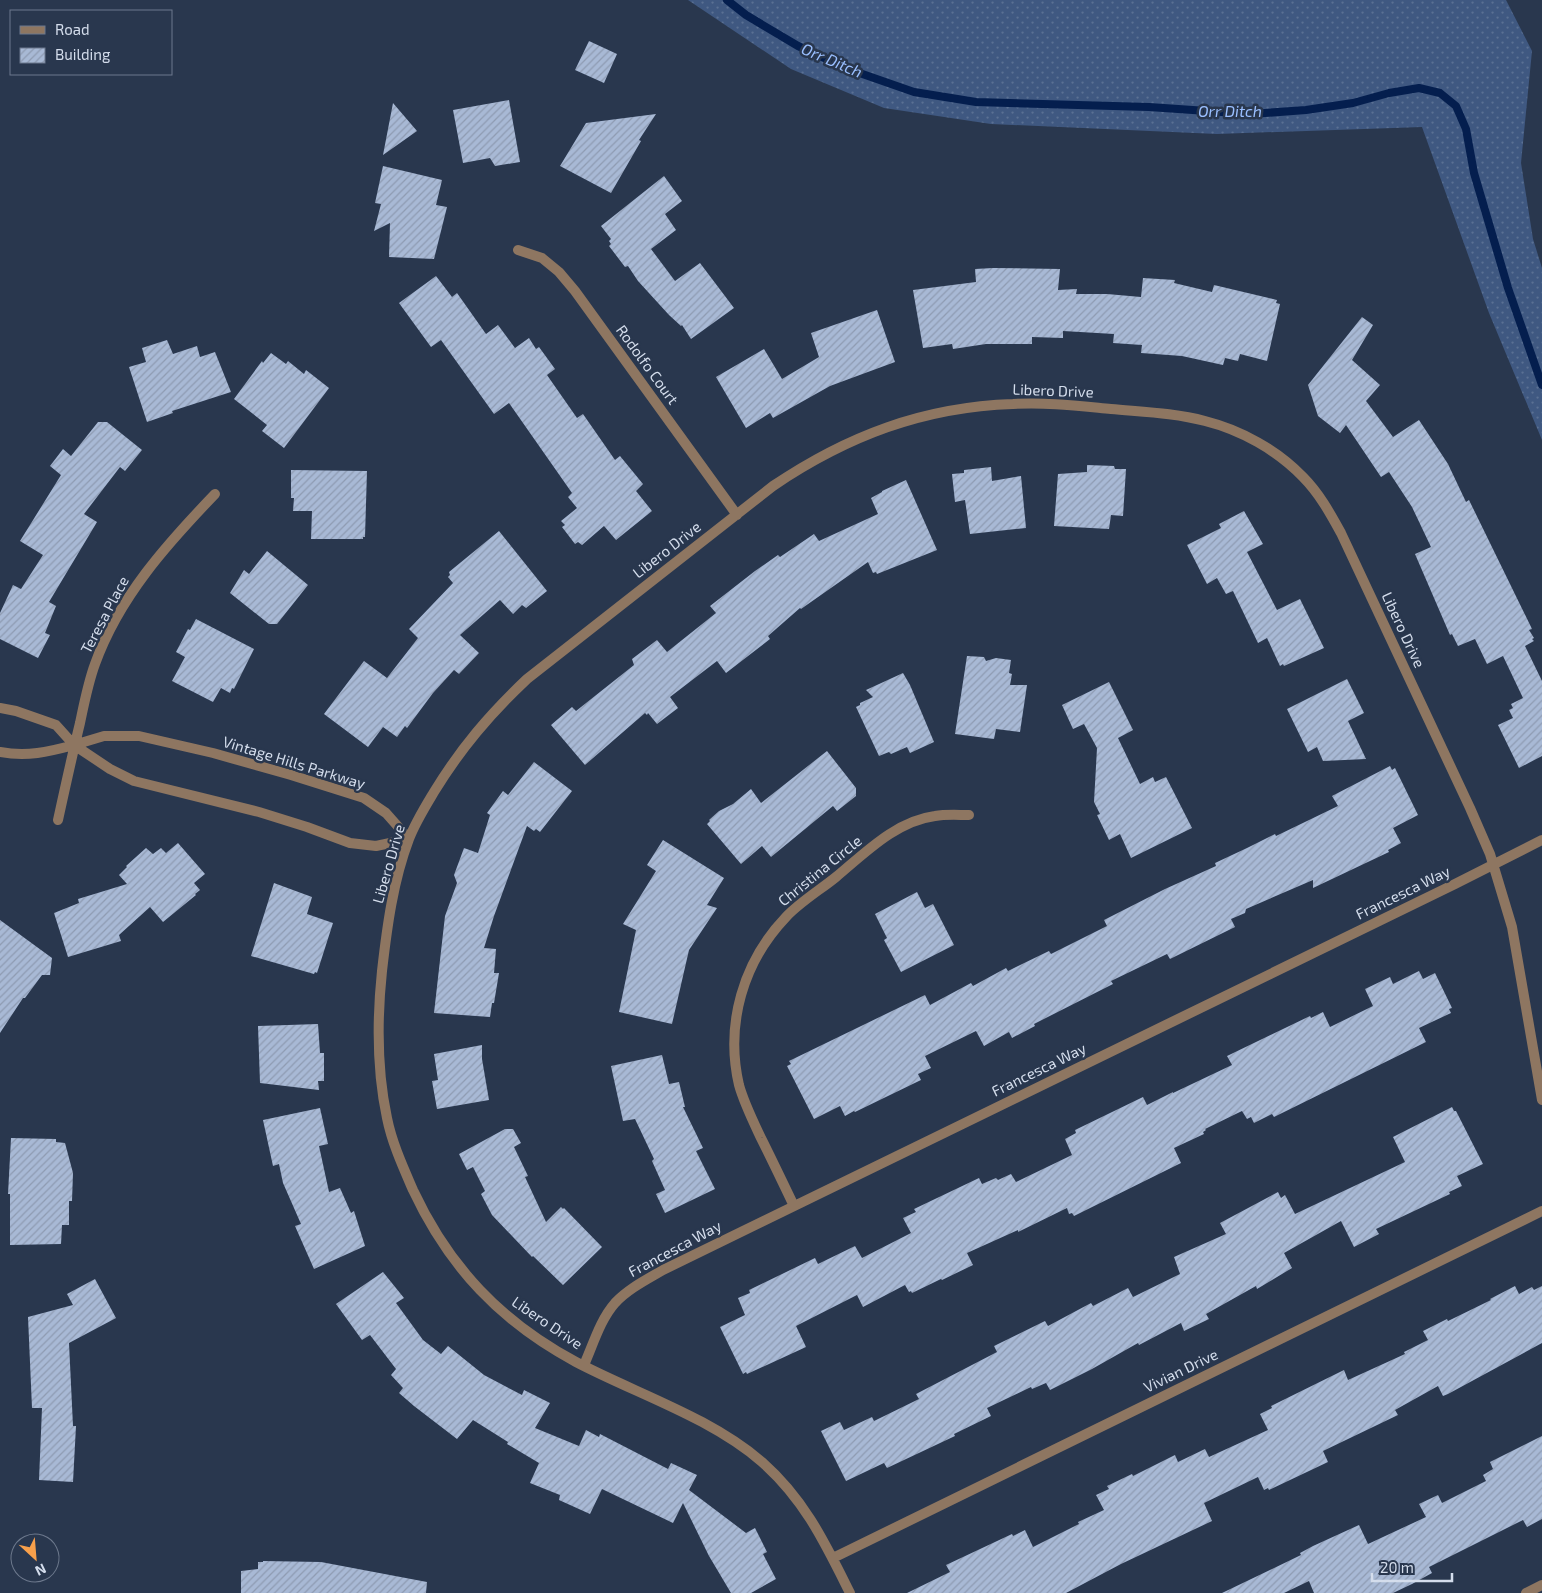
<svg xmlns="http://www.w3.org/2000/svg" width="1542" height="1593" viewBox="0 0 1542 1593" font-family="'Exo 2',sans-serif">
<style>
.grass{fill:url(#grass-dots)}
.lines{fill:none;stroke-linecap:round;stroke-linejoin:round}
.stream{stroke:#041e4e;stroke-width:8}
.building{fill:url(#building-hatch)}
.street{stroke:#8e7661;stroke-width:10}
.labels{text-anchor:middle;stroke-width:5;stroke-linejoin:round;paint-order:stroke}
.street-label{font-size:15px;fill:#d4ddec;stroke:#29374e}
.water-label{font-size:16px;font-style:italic;fill:#9abfff;stroke:#29374e}
</style>
<defs>
<pattern id="grass-dots" width="8" height="8" patternUnits="userSpaceOnUse" patternTransform="scale(1.25)"><rect width="8" height="8" fill="#3f5881"/><path d="M2 2h.1M6 6h.1" fill="none" stroke="#5a7093" stroke-width="1.8" stroke-linecap="round"/></pattern>
<pattern id="building-hatch" width="6" height="6" patternUnits="userSpaceOnUse" patternTransform="scale(1.25)"><rect width="6" height="6" fill="#a8b9d5"/><path d="M-1 1l2-2M0 6l6-6M5 7l2-2" fill="none" stroke="#8e9bb2"/></pattern>
</defs>
<rect width="100%" height="100%" fill="#29374e"/>
<!-- grass -->
<path class="grass" d="M688,0H1506L1532,51L1521,163L1533,239L1542,268V440L1489,313L1422,127L1217,134L991,124L884,108L791,69Z"/>
<g class="lines">
<!-- stream -->
<path class="stream" d="M727,0L746,15L798,46L851,70L914,92L976,102L1149,107L1251,114L1306,110L1353,103L1389,93L1419,88L1440,93L1456,106L1466,129L1474,173L1508,288L1542,385"/>
</g>
<!-- building -->
<path class="building" d="M589,41L617,54L604,83L575,70Z
M509,100L520,162L495,166L490,158L463,163L453,110Z
M393,103L417,131L383,155Z
M656,114L639,140L641,141L611,193L560,166L586,123Z
M383,166L442,180L436,205L447,207L434,259L389,257L390,223L374,231L381,204L375,203Z
M664,176L682,201L665,214L676,230L651,249L675,281L700,263L734,308L691,339L682,325L681,326L669,315L638,281L628,266L625,267L609,246L611,244L609,241L611,239L601,226Z
M993,268L1060,269L1058,290L1077,289L1076,294H1107L1141,297L1143,278L1175,280L1174,283L1212,292L1214,285L1277,300L1276,303L1280,304L1267,361L1240,354L1238,361L1225,358L1223,365L1182,356L1141,353L1142,345L1113,343L1114,334L1063,331V338L1032,337V344H986L953,349L952,344L923,348L913,290L976,282L975,269Z
M436,276L452,297L457,293L486,334L498,325L515,348L529,338L536,349L539,347L555,369L547,375L577,418L583,414L615,460L620,456L643,484L636,491L652,511L616,540L604,526L582,545L578,542L575,544L562,527L565,525L561,521L577,508L568,497L572,493L509,403L494,414L441,340L431,347L399,303Z
M877,310L895,362L830,386L773,418L770,413L746,428L716,377L764,349L782,379L819,357L811,333Z
M1362,317L1373,325L1352,360L1380,385L1366,401L1393,437L1419,420L1448,464L1466,502L1469,500L1532,629L1529,630L1534,638L1532,639L1534,641L1525,646L1542,681V756L1519,768L1498,725L1513,718L1509,710L1513,708L1511,704L1523,698L1503,656L1487,664L1475,639L1458,646L1452,634L1450,635L1415,554L1431,547L1412,507L1389,472L1381,477L1346,425L1340,433L1318,416L1308,385Z
M167,340L173,354L197,346L200,357L215,352L231,392L172,411L173,413L147,422L129,367L146,362L142,348Z
M271,353L286,364L288,361L304,374L306,370L329,388L284,448L262,431L267,425L234,399L262,361L263,363Z
M98,422H107L142,450L125,471L120,467L84,514L97,522L49,602L56,606L45,633L50,635L38,658L0,639V613L13,585L21,589L43,555L20,541L61,475L50,466L63,449L71,456Z
M1087,465L1114,466L1115,469H1126L1123,516L1111,515L1109,529L1054,526L1058,474L1087,472Z
M991,467L992,481L1021,476L1026,528L970,534L965,500L955,502L952,474L964,473V470Z
M291,470L367,471L365,537H363V539H311L312,511H293L294,498H291Z
M906,480L937,550L877,574L876,572L873,573L868,562L801,609L800,608L768,636L770,639L726,673L717,661L670,697L678,708L657,724L648,713L647,715L645,713L585,765L551,725L572,707L576,711L634,665L632,659L657,640L667,652L716,613L710,606L755,571L778,555L780,557L814,534L819,541L878,514L871,498L882,492V491Z
M1244,511L1263,544L1247,552L1277,610L1300,599L1324,648L1284,666L1283,664L1280,666L1267,638L1258,643L1233,591L1226,594L1217,578L1207,584L1187,545L1221,528L1219,524Z
M499,531L547,591L526,608L522,605L513,614L500,600L460,635L479,653L459,674L454,670L433,693L407,728L405,726L397,737L383,727L368,747L324,714L364,661L387,678L418,638L409,629L453,583L448,577L450,575L449,572Z
M267,551L308,585L277,624H269L230,593L244,570L249,574Z
M196,619L254,649L234,689L232,688L230,693L221,688L213,702L172,681L185,657L176,652L188,629L190,630Z
M967,656L984,657L986,661L996,658L1011,660L1009,673L1012,674L1010,685H1027L1020,732L996,729L994,739L955,734Z
M903,673L910,685L934,742L910,753L907,747L891,754L889,752L879,756L856,707L860,705V703L873,697L866,690Z
M1347,679L1364,713L1348,721L1366,759L1323,761L1317,747L1308,752L1287,709Z
M1109,682L1133,730L1118,738L1140,784L1153,777L1155,782L1166,777L1192,828L1131,858L1120,834L1109,840L1097,815L1100,814L1094,802L1097,748L1084,724L1073,729L1062,705Z
M827,751L856,788V796L837,811L833,806L771,857L762,846L741,864L707,824L710,821L709,820L719,811L733,804L751,789L761,803Z
M534,762L572,791L540,832L536,829L534,831L527,826L494,916L484,948L496,949L494,973H499L494,1003H492L490,1017L434,1013L445,916L457,883L454,875L464,848L478,853L490,815L487,813L503,791L508,795Z
M1390,766L1392,770L1395,768L1418,815L1393,828L1401,843L1388,850L1389,852L1313,888V880L1246,909L1245,913L1231,919L1235,927L1170,959L1167,954L1111,981L1113,984L1034,1024L1035,1026L1012,1038L1009,1032L984,1046L976,1031L925,1056L931,1068L918,1074L921,1080L855,1112L854,1111L845,1116L840,1106L814,1119L787,1066L791,1064L789,1061L925,995L930,1005L971,983L973,986L1006,968L1008,971L1049,951L1051,954L1107,926L1104,920L1165,889L1216,866L1215,863L1247,848L1275,834L1276,836L1338,806L1332,796Z
M663,840L724,878L707,905L717,908L689,950L672,1024L619,1012L636,930L623,924L656,871L647,865Z
M178,843L205,874L194,883L200,890L195,894L196,895L163,922L150,907L119,935L121,941L68,957L54,913L79,903L78,899L127,884L119,875L127,867L126,866L146,848L153,854L161,848L166,853Z
M274,883L312,897L307,914L333,923L317,973L315,972L314,974L251,956Z
M917,892L925,908L933,904L954,945L901,972L884,940L887,938L875,914Z
M0,920L52,958L50,975H42L25,998H23L0,1033Z
M1419,971L1423,979L1435,973L1452,1008L1449,1009L1451,1013L1419,1028L1426,1042L1274,1117L1272,1114L1254,1123L1251,1117L1247,1119L1242,1111L1205,1129L1206,1130L1203,1132L1204,1134L1174,1148L1181,1163L1074,1216L1072,1213L1069,1214L1067,1208L1018,1232V1230L967,1253L973,1265L942,1280L941,1279L912,1293L911,1291L909,1292L905,1285L863,1307L857,1295L796,1326L806,1347L747,1374L746,1372L743,1374L720,1327L745,1315L738,1298L750,1293L749,1290L815,1258L818,1264L855,1246L862,1258L911,1233L903,1218L916,1212L914,1209L979,1178L982,1184L996,1178L998,1180L1011,1174L1016,1182L1072,1155L1065,1139L1076,1133L1075,1130L1143,1097L1147,1105L1173,1092V1093L1232,1065L1227,1056L1310,1016L1311,1018L1323,1012L1330,1027L1373,1006L1365,989L1390,977L1393,984Z
M318,1024L320,1053H324V1081H318L319,1090L260,1083L258,1026Z
M482,1045V1059L489,1100L437,1109L432,1081L438,1080L434,1054Z
M662,1055L669,1084L679,1082L685,1107H683L703,1148L696,1151L715,1189L665,1213L656,1194L665,1190L652,1161L654,1159L635,1119L623,1121L611,1066Z
M1452,1107L1454,1111H1456L1483,1164L1457,1176L1462,1186L1449,1192L1450,1194L1376,1229L1379,1234L1354,1247L1341,1221L1284,1253L1292,1268L1257,1289L1256,1286L1206,1314L1209,1319L1184,1331L1181,1323L1139,1345L1138,1343L1092,1369L1050,1390L1046,1383L1032,1389L1031,1387L987,1408L991,1416L954,1434L955,1436L887,1468L884,1463L846,1481L821,1431L840,1422L844,1430L872,1417L874,1421L919,1399L916,1394L997,1352L994,1346L1045,1321L1048,1326L1091,1303L1093,1306L1128,1288L1133,1297L1180,1274L1174,1257L1226,1234L1220,1223L1278,1192L1281,1198L1285,1195L1295,1214L1405,1162L1393,1137Z
M320,1108L328,1144L319,1146L329,1192L340,1188L351,1213L354,1211L365,1246L314,1269L295,1226L301,1224L283,1183L279,1164L273,1166L263,1120Z
M505,1129H513L521,1143L514,1147L528,1176L525,1177L546,1222L561,1207L563,1209L564,1208L602,1247L563,1285L533,1256L532,1257L492,1215L481,1194L485,1191L473,1167L467,1170L459,1154Z
M11,1138L56,1139V1142L65,1143L73,1173L72,1201H69V1225H62L61,1244L10,1245V1194H8Z
M383,1272L404,1298L396,1303L423,1340L441,1354L448,1346L484,1375L522,1395L524,1390L550,1403L535,1428L579,1446L586,1430L599,1437L600,1434L668,1469L671,1463L697,1475L689,1490L746,1533L755,1528L767,1552L763,1554L776,1579L751,1593H731L709,1556L683,1503L673,1523L602,1489L590,1514L559,1500L560,1495L530,1483L539,1463L507,1444L508,1442L473,1420L457,1439L414,1406L399,1393L403,1388L391,1375L396,1369L370,1335L362,1340L336,1304Z
M95,1279L116,1318L69,1343L73,1426H76L73,1482L39,1480L42,1408H32L28,1317L73,1305L67,1294Z
M1515,1286L1519,1294L1532,1287L1534,1290L1542,1286V1343L1448,1394L1443,1396L1438,1386L1395,1410L1398,1415L1323,1451L1328,1462L1269,1490L1268,1488L1264,1490L1258,1477L1204,1503L1212,1521L1121,1564L1066,1593H907L950,1572L946,1565L1012,1534L1013,1536L1025,1530L1033,1547L1079,1524L1078,1522L1104,1510L1096,1495L1109,1489L1107,1486L1132,1474L1133,1476L1175,1455L1178,1462L1205,1449L1209,1457L1268,1430L1260,1414L1272,1408L1271,1406L1344,1370L1348,1380L1405,1354L1404,1352L1428,1340L1423,1331L1447,1319L1448,1321L1491,1300L1490,1299Z
M1542,1436V1519L1527,1527L1523,1520L1429,1567L1432,1573L1412,1584L1393,1593H1314L1309,1581L1284,1593H1222L1301,1555L1300,1553L1313,1546L1359,1525L1368,1544L1426,1517L1419,1504L1438,1495L1442,1503L1486,1481L1483,1475L1493,1469L1490,1462Z
M263,1561L321,1562L427,1582L426,1593H241V1571L258,1569V1562H263Z"/>
<g class="lines">
<!-- street -->
<path class="street" d="M518,250L542,258L559,272L575,291L737,515
M0,708L16,711L56,725L74,745L104,736H139L213,753L291,775L364,798L386,813L409,839L376,846L350,843L307,827L259,812L134,781L110,769L74,745C48,752 27,757 0,752
M58,820C65,788 72,756 80,723C84,704 88,683 95,664C119,597 167,544 215,494
M794,1206C783,1183 772,1160 761,1138C753,1121 744,1103 739,1085C725,1024 743,962 786,917C800,902 820,890 836,877C865,853 896,821 935,816C946,814 958,815 969,815
M584,1365C593,1345 600,1320 615,1303C628,1289 646,1280 663,1270L1455,884L1542,840
M833,1558L1542,1211
M850,1593C825,1543 805,1500 762,1462C710,1417 637,1394 576,1362C501,1322 449,1267 413,1190C403,1167 392,1143 387,1118C377,1071 377,1019 382,971C387,927 393,881 409,839C415,823 425,807 434,792C461,748 489,715 527,679L773,486C847,436 923,407 1013,404C1046,402 1079,406 1111,409C1143,412 1175,413 1205,421C1241,430 1277,450 1303,477C1319,493 1330,513 1341,533L1470,808L1490,854L1512,927L1542,1100
M1526,1593L1542,1585"/>
</g>
<g class="labels">
<!-- street labels -->
<g class="street-label">
<text transform="translate(647 365) rotate(54)" y="5">Rodolfo Court</text>
<text transform="translate(1053 391) rotate(2)" y="5">Libero Drive</text>
<text transform="translate(667 550) rotate(-38)" y="5">Libero Drive</text>
<text transform="translate(105 615) rotate(-62)" y="5">Teresa Place</text>
<text transform="translate(1403 630) rotate(65)" y="5">Libero Drive</text>
<text transform="translate(294 763) rotate(17)" y="5">Vintage Hills Parkway</text>
<text transform="translate(389 864) rotate(-74)" y="5">Libero Drive</text>
<text transform="translate(820 871) rotate(-39)" y="5">Christina Circle</text>
<text transform="translate(1403 893) rotate(-26)" y="5">Francesca Way</text>
<text transform="translate(1039 1070) rotate(-26)" y="5">Francesca Way</text>
<text transform="translate(675 1249) rotate(-28)" y="5">Francesca Way</text>
<text transform="translate(547 1323) rotate(34)" y="5">Libero Drive</text>
<text transform="translate(1181 1371) rotate(-26)" y="5">Vivian Drive</text>
</g>
<!-- water labels -->
<g class="water-label">
<text transform="translate(832 60) rotate(23)" y="6">Orr Ditch</text>
<text x="1230" y="117">Orr Ditch</text>
</g>
</g>
<!-- legend -->
<rect x="10" y="10" width="162" height="65" fill="#29374e" stroke="#6d798d"/>
<rect x="20" y="26" width="25" height="8" fill="#8e7661" stroke="#6d798d"/>
<text x="55" y="35" font-size="15" fill="#d4ddec">Road</text>
<rect x="20" y="48" width="25" height="15" fill="url(#building-hatch)" stroke="#6d798d"/>
<text x="55" y="60" font-size="15" fill="#d4ddec">Building</text>
<!-- north arrow -->
<g transform="translate(35 1558) rotate(154)"><circle r="24" fill="#29374e" stroke="#6d798d"/>
<path d="M0-4L9 19L0 12L-9 19Z" fill="#f8a04b"/>
<text y="-8" font-size="14" font-weight="bold" text-anchor="middle" fill="#d4ddec">N</text>
</g>
<!-- scale -->
<path d="M1372 1573v8h80v-8" fill="none" stroke="#d4ddec" stroke-width="2.5"/>
<text x="1380" y="1573" font-size="15" fill="#d4ddec" stroke="#29374e" stroke-width="4" paint-order="stroke">20 m</text>
</svg>
